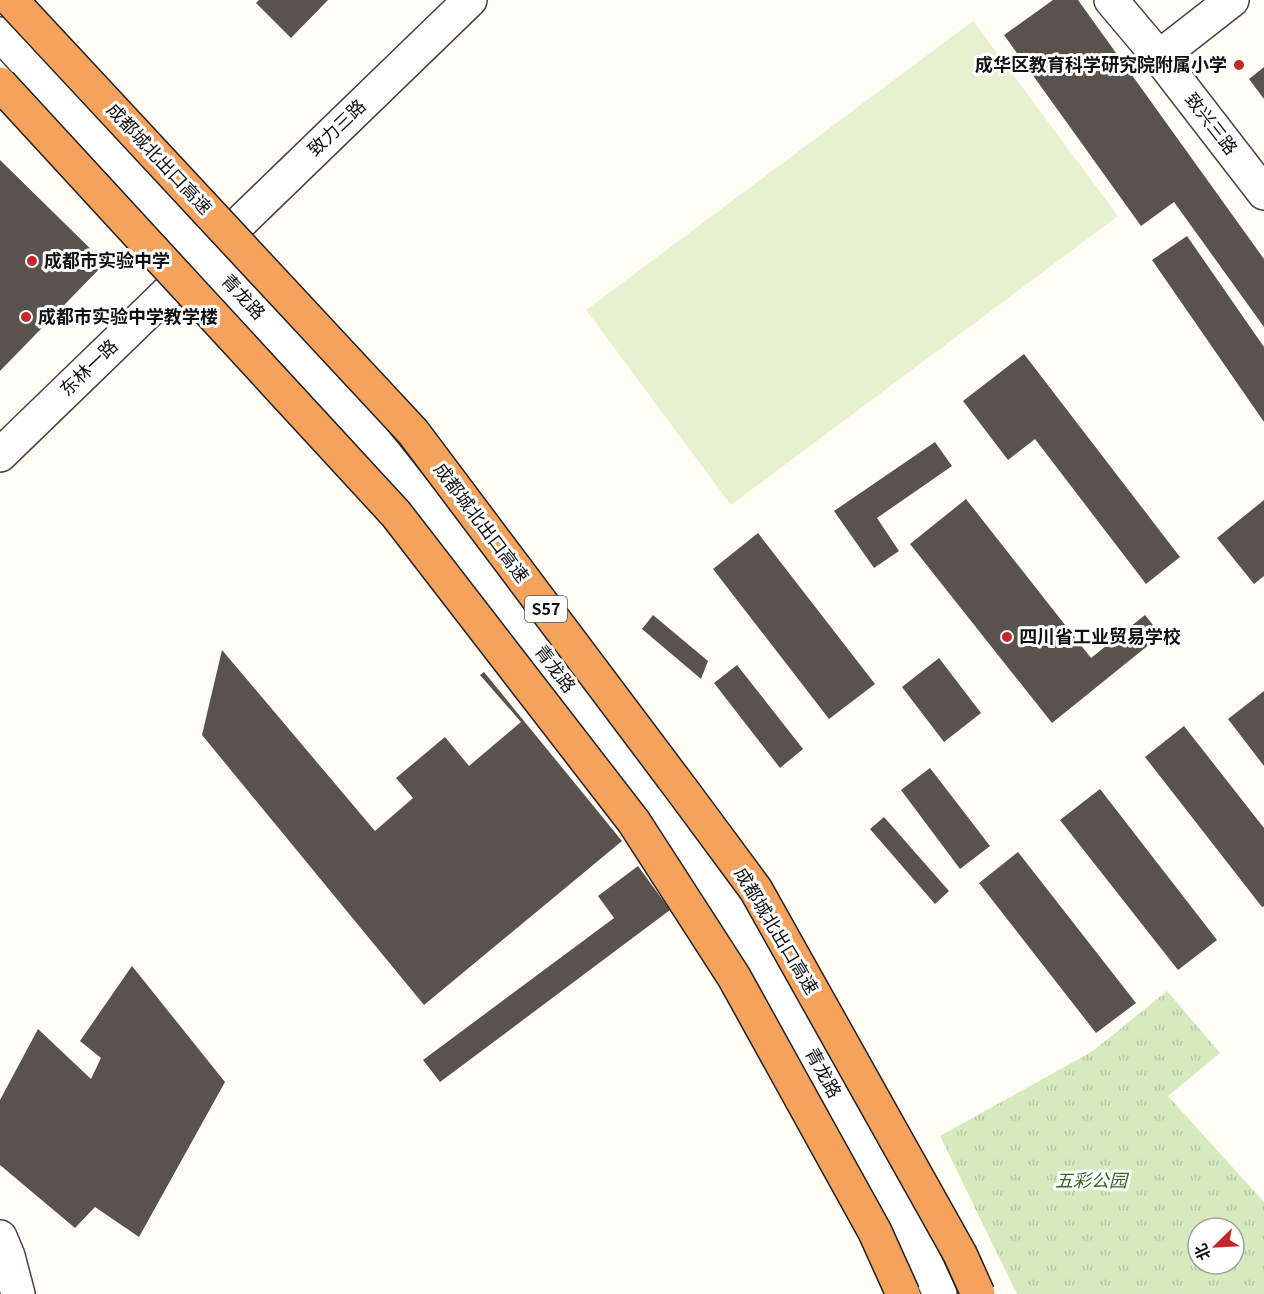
<svg xmlns="http://www.w3.org/2000/svg" width="1264" height="1294" viewBox="0 0 1264 1294" font-family="Georgia,'Noto Sans SC',serif">
<style>
.grass{fill:url(#grass-tufts);fill-rule:evenodd}
.pitch{fill:#e6f2cf}
.building{fill:#5a524d}
.lines{fill:none;stroke-linecap:round;stroke-linejoin:round}
.minor-casing{stroke:#444;stroke-width:36}
.minor{stroke:#fff;stroke-width:33}
.highway-bridge-casing{stroke:#222;stroke-width:36;stroke-linecap:butt}
.highway-bridge{stroke:#f5a25d;stroke-width:33}
.poi-dot{fill:#c4262e;stroke:#fff;stroke-width:2}
.labels{text-anchor:middle;stroke-width:6;stroke-linejoin:round;paint-order:stroke}
.shield{fill:#fff;stroke:#585858;stroke-width:1.5}
.shield-label{font-size:16px;font-weight:bold;fill:#111}
.poi-label{font-size:18px;font-weight:bold;fill:#111;stroke:#fff;text-anchor:start}
.street-label{font-size:18px;fill:#111;stroke:#fff}
.park-label{font-size:18px;font-style:italic;fill:#2f6b1f;stroke:#fff}
</style>
<defs>
<pattern id="grass-tufts" width="24" height="20" patternUnits="userSpaceOnUse" patternTransform="scale(1.5)"><rect width="24" height="20" fill="#d5ebbd"/><path d="M3 7l-1-3M5 7V3M7 7l1-3M15 17l-1-3M17 17v-4M19 17l1-3" fill="none" stroke="#b6c8a1"/></pattern>
</defs>
<rect width="100%" height="100%" fill="#fffdf5"/>
<!-- grass -->
<path class="grass" d="M1167,991L1220,1053L1168,1096L1264,1202V1294H1017L940,1136L1093,1051ZM1198,1228H1234V1264H1198Z"/>
<!-- pitch -->
<path class="pitch" d="M973,21L1118,216L731,505L586,310Z"/>
<!-- building -->
<path class="building" d="M259,0H328L291,38L256,3Z
M1053,0H1078L1264,259V327L1174,202L1141,226L1004,35Z
M1264,67V99L1249,79Z
M0,160L105,263L0,371Z
M1187,236L1264,347V422L1152,260Z
M1024,354L1180,557L1146,584L1035,439L1008,460L963,401Z
M935,442L952,466L877,518L899,551L874,568L834,511Z
M966,499L1091,658L1145,615L1161,635L1052,723L910,544Z
M1264,500V576L1254,584L1217,538Z
M758,533L875,684L829,719L713,569Z
M653,615L708,661L701,679L642,629Z
M222,650L375,831L413,798L396,778L445,737L469,766L521,722L480,675L484,672L622,841L424,1005L202,735Z
M939,658L981,713L944,742L902,687Z
M737,665L803,749L780,768L714,683Z
M1264,691V766L1228,719Z
M1184,726L1264,828V906L1262,907L1145,757Z
M930,768L990,846L960,869L901,790Z
M1100,789L1217,940L1178,970L1060,820Z
M884,817L949,891L935,904L870,829Z
M1018,852L1136,1003L1096,1033L979,883Z
M638,866L670,910L440,1082L423,1060L614,918L598,896Z
M132,966L225,1082L139,1237L95,1207L75,1228L0,1165V1100L38,1029L91,1079L101,1058L80,1041Z"/>
<g class="lines">
<defs>
<path id="minor" d="M1111,0L1159,57L1264,193
M0,34L369,434L558,671L742,928L916,1242L940,1294
M1159,57L1232,0
M0,455L470,0
M0,1237L8,1256L18,1294"/>
</defs>
<!-- minor casing -->
<use href="#minor" class="minor-casing"/>
<!-- minor -->
<use href="#minor" class="minor"/>
<defs>
<path id="highway-bridge" d="M11,0L413,432L685,794L756,890L960,1254L978,1294
M0,84L396,514L634,822L734,977L875,1232L903,1294"/>
</defs>
<!-- highway-bridge casing -->
<use href="#highway-bridge" class="highway-bridge-casing"/>
<!-- highway-bridge -->
<use href="#highway-bridge" class="highway-bridge"/>
</g>
<!-- markers -->
<g class="poi-dot">
<circle cx="1239" cy="65" r="6"/>
<circle cx="32" cy="261" r="6"/>
<circle cx="26" cy="317" r="6"/>
<circle cx="1007" cy="637" r="6"/>
</g>
<g class="labels">
<!-- shield labels -->
<rect class="shield" x="525" y="596" width="42" height="26" rx="4.5"/>
<g class="shield-label">
<text x="546" y="615">S57</text>
</g>
<!-- poi labels -->
<g class="poi-label">
<text x="1227" y="71" text-anchor="end">成华区教育科学研究院附属小学</text>
<text x="44" y="267">成都市实验中学</text>
<text x="38" y="323">成都市实验中学教学楼</text>
<text x="1019" y="643">四川省工业贸易学校</text>
</g>
<!-- street labels -->
<g class="street-label">
<text transform="translate(1211 124) rotate(52)" y="6">致兴三路</text>
<text transform="translate(337 128) rotate(-44)" y="6">致力三路</text>
<text transform="translate(159 159) rotate(47)" y="6">成都城北出口高速</text>
<text transform="translate(243 297) rotate(47)" y="6">青龙路</text>
<text transform="translate(89 368) rotate(-44)" y="6">东林一路</text>
<text transform="translate(481 523) rotate(53)" y="6">成都城北出口高速</text>
<text transform="translate(555 669) rotate(53)" y="6">青龙路</text>
<text transform="translate(776 931) rotate(59)" y="6">成都城北出口高速</text>
<text transform="translate(823 1073) rotate(61)" y="6">青龙路</text>
</g>
<!-- park labels -->
<g class="park-label">
<text x="1091" y="1187">五彩公园</text>
</g>
</g>
<!-- north arrow -->
<g transform="translate(1216 1246) rotate(246)"><circle r="28" fill="#ffffff" stroke="#a0a0a0" stroke-width="1.5"/>
<path d="M0-4.5L10 22L0 15L-10 22Z" fill="#c4262e"/>
<text y="-9" font-size="16" font-weight="bold" text-anchor="middle" fill="#111111">北</text>
</g>
</svg>
